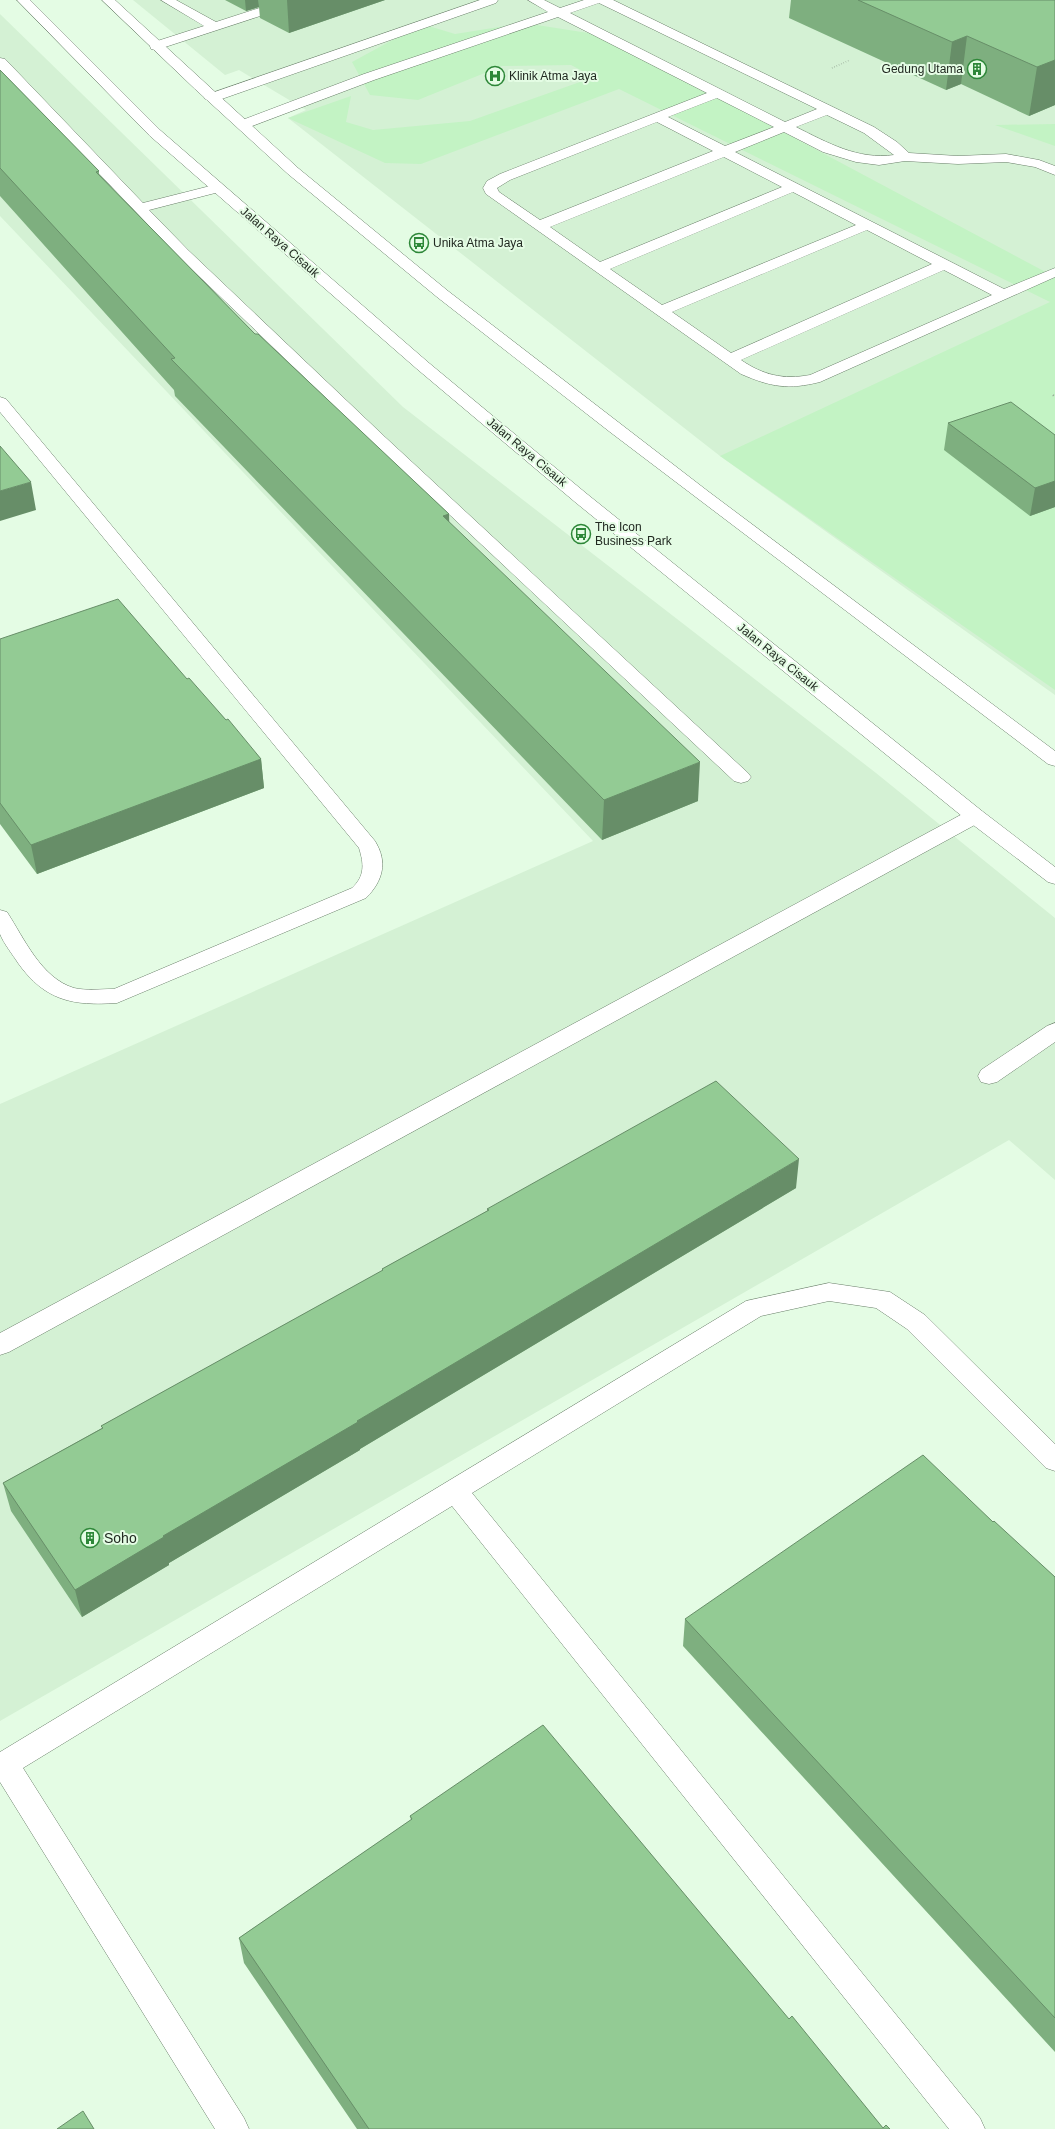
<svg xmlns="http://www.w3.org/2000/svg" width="1055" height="2129" viewBox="0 0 1055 2129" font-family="Arial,sans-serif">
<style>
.built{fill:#d4f1d4}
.green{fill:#c3f3c4}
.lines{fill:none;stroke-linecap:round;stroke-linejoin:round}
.lane-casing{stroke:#6a7f6a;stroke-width:1}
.street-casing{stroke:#6a7f6a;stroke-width:1}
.secondary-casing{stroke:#6a7f6a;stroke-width:1}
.path-far1{stroke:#92a392;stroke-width:1.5;stroke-dasharray:0.5 2;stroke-linecap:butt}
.path{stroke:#92a392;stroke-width:2;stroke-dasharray:1 2.5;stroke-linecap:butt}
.lane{fill:#fff;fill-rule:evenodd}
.street{fill:#fff;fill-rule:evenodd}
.secondary{fill:#fff;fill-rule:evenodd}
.wall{fill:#7eaf7f}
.shaded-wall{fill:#678e68}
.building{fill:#93cb94;stroke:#678e68}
.labels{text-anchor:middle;stroke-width:4;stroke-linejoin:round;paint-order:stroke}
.far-poi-label{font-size:12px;fill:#212921;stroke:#e4fce4;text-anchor:start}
.far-street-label{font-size:12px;fill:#212921;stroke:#e4fce4}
.poi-label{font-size:14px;fill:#212921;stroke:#e4fce4;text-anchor:start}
</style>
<rect width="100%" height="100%" fill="#e4fce4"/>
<!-- built -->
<path class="built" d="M133,0H1055V695L720,456L288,118L306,110L239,70L225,75Z
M0,14L403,407L876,773L1055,918V1180L1009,1140L0,1721V1104L593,841L0,216Z"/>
<!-- green -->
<path class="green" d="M524,23L601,35L1055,277V690L720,456L1050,302L619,89L421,164L385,163L288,118L351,96L346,122L373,130L470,121L594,77L571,65L502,66L418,100L370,95L352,62L422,24L455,34Z
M1055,124V146L995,125Z"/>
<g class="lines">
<defs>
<path id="lane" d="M161,0H176L216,22L284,0H302L300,3L156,50L151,49L150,46L151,43L204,26Z
M480,0H498L496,3L216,101L211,102L204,98L206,95Z
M528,0H544L560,8L584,0H613L874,127L897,142L909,153L958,156L1006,154L1039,160L1055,166V175L1035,167L1006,162L958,164L905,161L879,165L856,162L823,152L784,132L735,152L1004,289L1055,268V277L820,382C788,390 771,387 741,374L486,194L483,188L487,181L500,174L707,93L558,17L374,80L247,128L242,129L235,125L237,122L364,74L548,12ZM599,3L817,109L785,122L570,13ZM717,98L774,127L725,146L668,117ZM827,115L864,133L894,155C858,160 828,143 796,127ZM657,122L713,151L540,220L499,192L497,188L510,180ZM724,157L782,187L600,262L550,227ZM793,192L856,225L662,305L610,269ZM867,230L932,264L731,353L672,312ZM944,270L992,295L810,375C783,380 763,375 741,360Z
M0,58L5,59L143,203L218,184L223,185L225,188L223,191L149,210L188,250L385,437L748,773L751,777L748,781L741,783L734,781L373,443L178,256L0,70Z
M1055,1023V1042L997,1082L989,1084L981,1082L978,1076L981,1070L1047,1026Z"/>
<path id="street" d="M0,397L6,399L375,841C388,862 383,881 366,898L117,1003C73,1006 45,1001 18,963C13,955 4,944 0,934C0,928 0,917 0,910L7,912C24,938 41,978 74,988C87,991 101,989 114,989L352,888C365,876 364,864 359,848L0,412Z
M975,810L982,811L985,816L982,821L9,1352L0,1355V1333L968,811Z
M829,1283L890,1292L925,1315L1055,1444V1471L1046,1468L907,1329L876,1308L829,1301L761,1316L472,1493L980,2118L985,2129H949L452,1506L23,1768L244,2118L249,2129H215L0,1782V1752L746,1301Z"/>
<path id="secondary" d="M17,0H30L160,130L429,363L587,494L982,811L1055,867V884L1048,882L968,821L575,502L417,369L150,136Z
M102,0H115L298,168L448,291L709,492L1055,751V766L1048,764L610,432L437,297L288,174L195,89Z"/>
</defs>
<!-- lane casing -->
<use href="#lane" class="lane-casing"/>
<!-- street casing -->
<use href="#street" class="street-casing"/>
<!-- secondary casing -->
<use href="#secondary" class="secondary-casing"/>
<!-- path-far1 -->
<path class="path-far1" d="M832,68L850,60"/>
<!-- path -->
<path class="path" d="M1053,395L1055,397"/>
<!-- lane -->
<use href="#lane" class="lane"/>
<!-- street -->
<use href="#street" class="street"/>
<!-- secondary -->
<use href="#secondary" class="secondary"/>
</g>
<!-- wall -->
<path class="wall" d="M225,0H385L289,33L260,18L259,7L246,11Z
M791,0H1055V105L1029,116L961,84L946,90L789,18Z
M0,70L99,171V175L255,334L449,514V522L698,801L602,840L175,396L174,390L0,196Z
M948,423L1055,435V507L1030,516L944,450Z
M0,639L187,679L226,720L261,759L264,788L37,874L0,824Z
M796,1188L360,1449V1450L169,1563V1565L82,1617L11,1511L3,1483L102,1428L101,1426L382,1271V1269L487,1211V1209Z
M993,1522L1055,1577V2052L683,1646L685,1619Z
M410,1816L789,2019L883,2128L890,2129H357L244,1963L239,1938L411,1820Z"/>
<!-- shaded-wall -->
<path class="shaded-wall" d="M245,0H258L259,7L246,11Z
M287,0H385L289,33Z
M967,36L961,84L946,90L952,42Z
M1055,60V105L1029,116L1037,67Z
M1055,481V507L1030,516L1035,488Z
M31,482L36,510L0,521V491Z
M449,514L450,552L443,516Z
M261,759L264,788L37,874L31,845Z
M700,762L698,801L602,840L604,800Z
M799,1159L796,1188L360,1449V1450L169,1563V1565L82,1617L75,1590L163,1536Z"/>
<!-- building -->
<path class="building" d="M858,0H1055V60L1037,67L967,36L952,42Z
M0,70L99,171L96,172L255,334H258L449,514L443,516L700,762L604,800L171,359L175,358L0,168Z
M1011,402L1055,435V481L1035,488L948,423Z
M0,446L31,482L0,491Z
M118,599L187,679L189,678L226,720L228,719L261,759L31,845L0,803V639Z
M716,1081L799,1159L357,1421L358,1422L163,1536L164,1537L75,1590L3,1483L103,1428L101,1426L383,1270L382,1269L489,1210L487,1209Z
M923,1455L993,1522L994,1521L1055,1577V2018L685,1619Z
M543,1725L789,2019L792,2016L883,2128L886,2125L890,2129H369L239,1938L412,1819L410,1816Z
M83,2111L94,2129H57Z"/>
<!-- icons -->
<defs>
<symbol id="building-ring" viewBox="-11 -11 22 22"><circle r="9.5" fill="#e4fce4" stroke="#2d8738" stroke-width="1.5"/><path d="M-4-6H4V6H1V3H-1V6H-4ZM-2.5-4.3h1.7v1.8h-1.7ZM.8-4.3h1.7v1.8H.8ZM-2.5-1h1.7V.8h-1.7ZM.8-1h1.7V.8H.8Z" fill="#2d8738"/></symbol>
<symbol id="hospital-ring" viewBox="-11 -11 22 22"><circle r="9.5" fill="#e4fce4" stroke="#2d8738" stroke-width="1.5"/><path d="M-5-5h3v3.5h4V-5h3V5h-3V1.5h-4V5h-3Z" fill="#2d8738"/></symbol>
<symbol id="bus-ring" viewBox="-11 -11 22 22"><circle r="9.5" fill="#e4fce4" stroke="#2d8738" stroke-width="1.5"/><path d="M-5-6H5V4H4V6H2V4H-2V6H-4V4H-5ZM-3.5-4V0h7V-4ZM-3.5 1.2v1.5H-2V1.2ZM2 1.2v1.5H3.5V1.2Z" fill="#2d8738"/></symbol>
</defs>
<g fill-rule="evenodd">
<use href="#building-ring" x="966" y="58" width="22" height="22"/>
<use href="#hospital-ring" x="484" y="65" width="22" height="22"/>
<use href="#bus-ring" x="408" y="232" width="22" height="22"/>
<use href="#bus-ring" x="570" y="523" width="22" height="22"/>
<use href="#building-ring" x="79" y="1527" width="22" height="22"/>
</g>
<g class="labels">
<!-- far-poi labels -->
<g class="far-poi-label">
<text x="963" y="73" text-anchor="end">Gedung Utama</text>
<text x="509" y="80">Klinik Atma Jaya</text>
<text x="433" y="247">Unika Atma Jaya</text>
<text x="595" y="531">The Icon<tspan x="595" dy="14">Business Park</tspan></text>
</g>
<!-- far-street labels -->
<g class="far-street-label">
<text transform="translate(280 242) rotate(41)" y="4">Jalan Raya Cisauk</text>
<text transform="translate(527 452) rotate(40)" y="4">Jalan Raya Cisauk</text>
<text transform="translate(778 657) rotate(39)" y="4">Jalan Raya Cisauk</text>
</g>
<!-- poi labels -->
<g class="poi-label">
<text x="104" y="1543">Soho</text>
</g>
</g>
</svg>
